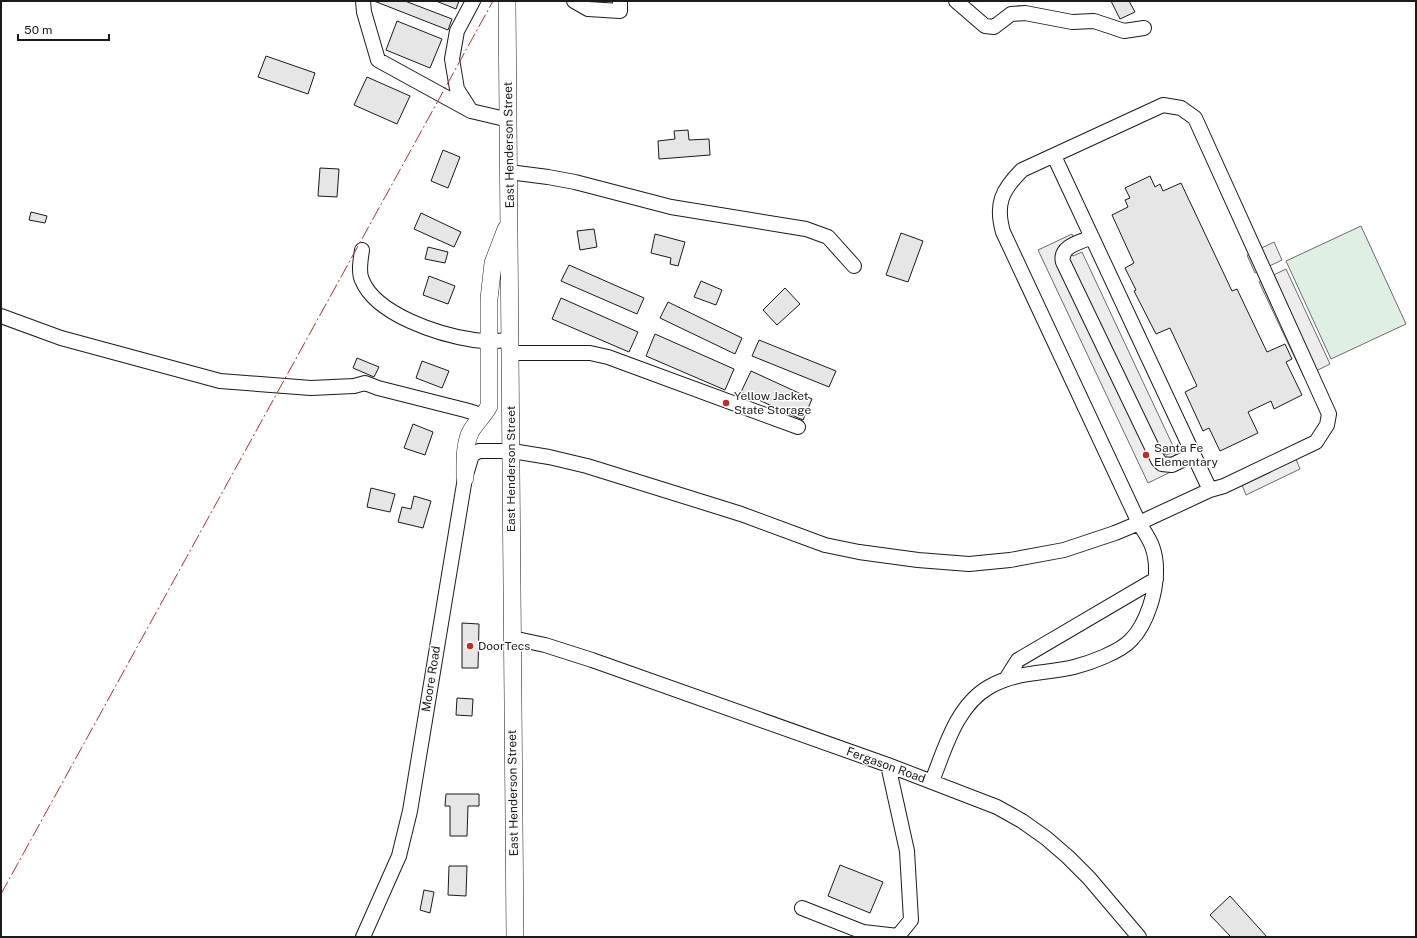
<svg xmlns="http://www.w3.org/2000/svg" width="1417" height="938" viewBox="0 0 1417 938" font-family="'Public Sans',sans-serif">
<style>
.green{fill:#e0efe3;stroke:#6a6a6a}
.parking{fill:#ededed;stroke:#6a6a6a}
.building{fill:#e6e6e6;stroke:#1a1a1a}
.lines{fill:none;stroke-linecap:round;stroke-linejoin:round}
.minor-casing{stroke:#1a1a1a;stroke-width:16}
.major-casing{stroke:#1a1a1a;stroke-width:18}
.minor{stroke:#fff;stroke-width:14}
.major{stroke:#fff;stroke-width:17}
.power{stroke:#c62828;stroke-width:1;stroke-dasharray:14 3 2 3;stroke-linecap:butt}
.poi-dot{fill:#c62828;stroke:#fff;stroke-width:1.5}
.labels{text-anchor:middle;stroke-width:3;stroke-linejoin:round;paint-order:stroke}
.street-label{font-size:12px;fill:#1a1a1a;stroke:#fff}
.poi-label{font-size:12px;fill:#1a1a1a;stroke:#fff;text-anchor:start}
</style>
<rect width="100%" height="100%" fill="#fff"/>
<!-- green -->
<path class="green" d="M1361,226L1406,324L1331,359L1286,261Z"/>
<!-- parking -->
<path class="parking" d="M1072,234L1079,249L1071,254L1073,256L1082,252L1174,448L1164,454L1166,455L1174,452L1181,467L1148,483L1038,250Z
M1274,242L1282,260L1255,273L1247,255Z
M1286,269L1330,364L1304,377L1259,282Z
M1296,459L1300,469L1246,495L1242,485Z"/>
<!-- building -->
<path class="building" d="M374,1H405L452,19L448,30Z
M436,1H459L456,9Z
M1111,1H1129L1135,12L1120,19Z
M397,21L442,39L430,68L386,50Z
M266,56L315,73L308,94L258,77Z
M367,77L410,96L397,124L354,105Z
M688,130L689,140L709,139L710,155L659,159L658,141L675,139L674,131Z
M443,150L460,157L448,188L431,181Z
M320,168L339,169L337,197L318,196Z
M1150,176L1155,187L1160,184L1163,191L1181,183L1232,291L1237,289L1267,352L1285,344L1292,359L1286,362L1302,395L1274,409L1271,401L1248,412L1258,433L1220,451L1209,428L1203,431L1185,392L1197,386L1170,328L1156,334L1134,291L1136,290L1125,268L1134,263L1112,215L1128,207L1125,200L1130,198L1125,188Z
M31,212L47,216L45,223L29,220Z
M421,213L461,232L454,247L414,229Z
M594,229L597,247L580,250L577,231Z
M901,233L923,241L908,282L886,275Z
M655,234L685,242L678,266L670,264L671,258L651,253Z
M428,247L448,252L445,263L425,259Z
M569,265L644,298L637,314L561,281Z
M429,276L455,286L448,304L423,295Z
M701,281L722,290L716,305L694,297Z
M785,288L800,304L777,325L763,310Z
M561,298L638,332L629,352L552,319Z
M668,302L742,338L735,354L660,318Z
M655,334L734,369L725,390L646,356Z
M759,340L836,371L829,387L752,356Z
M357,358L379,367L374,377L353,368Z
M422,361L449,371L442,388L416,378Z
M751,371L812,399L803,420L741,392Z
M413,424L433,432L425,455L404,448Z
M371,488L395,494L390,512L367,507Z
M414,496L431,501L423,528L398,522L402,507L411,509Z
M462,623L479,624L478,668H462Z
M457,698L473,699L472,716L456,715Z
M446,794H479V806H468L467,836H450V806H445Z
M840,865L883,882L870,913L828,896Z
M449,866H467L466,896L448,895Z
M424,890L434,892L430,913L420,910Z
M1230,896L1267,937H1231L1210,915Z"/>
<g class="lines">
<defs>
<path id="minor" d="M363,1L364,12L378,60L471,111
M473,1L457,31L452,59L457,89L471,111L509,120
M574,1L588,9L620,11V1
M956,1L985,26L994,27L1011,14L1025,13L1072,22L1094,21L1124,31L1144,28
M1163,105L1181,108L1195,118L1329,414L1327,425L1316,442L1224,486L1210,490L1139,523L1003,232C995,204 1002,190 1022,170Z
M1054,156L1210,490
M509,172L548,177L575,182L671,207L806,229L828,237L854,266
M1092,237C1081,242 1059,246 1063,262L1158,460L1162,464L1172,465L1193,455
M362,250C361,258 358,272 362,280C376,315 440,335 474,340C486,342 499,341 510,340
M1,316L61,338L220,381L311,388L354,386L365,383L378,388L465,410L475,413L480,418
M511,353H590L608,357L798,427
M512,638L545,645L592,660L888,765L997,807L1022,821L1046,838L1068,857L1089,878L1139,937
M1006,679L1018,660L1156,579
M802,908L863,932L898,936L911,920L907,851L888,765
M363,937L399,856L410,811L465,478L472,455L479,451H512L549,457L587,466L741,514L825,545L859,552L918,560L969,564L1010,560L1064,550L1115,533L1139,523C1143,530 1149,538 1152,546C1159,564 1156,588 1150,606C1146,618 1140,631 1131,640C1120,652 1090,663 1074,667C1045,674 1016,671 989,687C956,706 945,749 932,781"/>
<path id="major" d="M507,1L515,937
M465,478C465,463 464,444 471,431C476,422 484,416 489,406V299L493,263L506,229"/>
</defs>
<!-- minor casing -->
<use href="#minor" class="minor-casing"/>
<!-- major casing -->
<use href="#major" class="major-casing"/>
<!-- minor -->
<use href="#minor" class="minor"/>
<!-- major -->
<use href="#major" class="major"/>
<!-- power -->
<path class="power" d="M1,894L493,1"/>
</g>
<!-- markers -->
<g class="poi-dot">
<circle cx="726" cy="403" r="4"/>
<circle cx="1146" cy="455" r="4"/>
<circle cx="470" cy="646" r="4"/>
</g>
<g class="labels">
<!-- street labels -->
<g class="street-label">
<text transform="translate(509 145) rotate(-91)" y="4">East Henderson Street</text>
<text transform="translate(511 469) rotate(-90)" y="4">East Henderson Street</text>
<text transform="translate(431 679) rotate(-81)" y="4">Moore Road</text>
<text transform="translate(886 765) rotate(20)" y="4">Fergason Road</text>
<text transform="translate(513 793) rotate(-91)" y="4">East Henderson Street</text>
</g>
<!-- poi labels -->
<g class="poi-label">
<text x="734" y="400">Yellow Jacket<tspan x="734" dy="14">State Storage</tspan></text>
<text x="1154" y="452">Santa Fe<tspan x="1154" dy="14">Elementary</tspan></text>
<text x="478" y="650">DoorTecs</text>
</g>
</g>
<!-- border -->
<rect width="1417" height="938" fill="none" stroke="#1a1a1a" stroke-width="4"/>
<!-- scale -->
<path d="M18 34v6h91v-6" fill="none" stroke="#1a1a1a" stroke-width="2"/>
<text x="24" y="34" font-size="12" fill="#1a1a1a" stroke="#ffffff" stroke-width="3" paint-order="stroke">50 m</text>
</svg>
